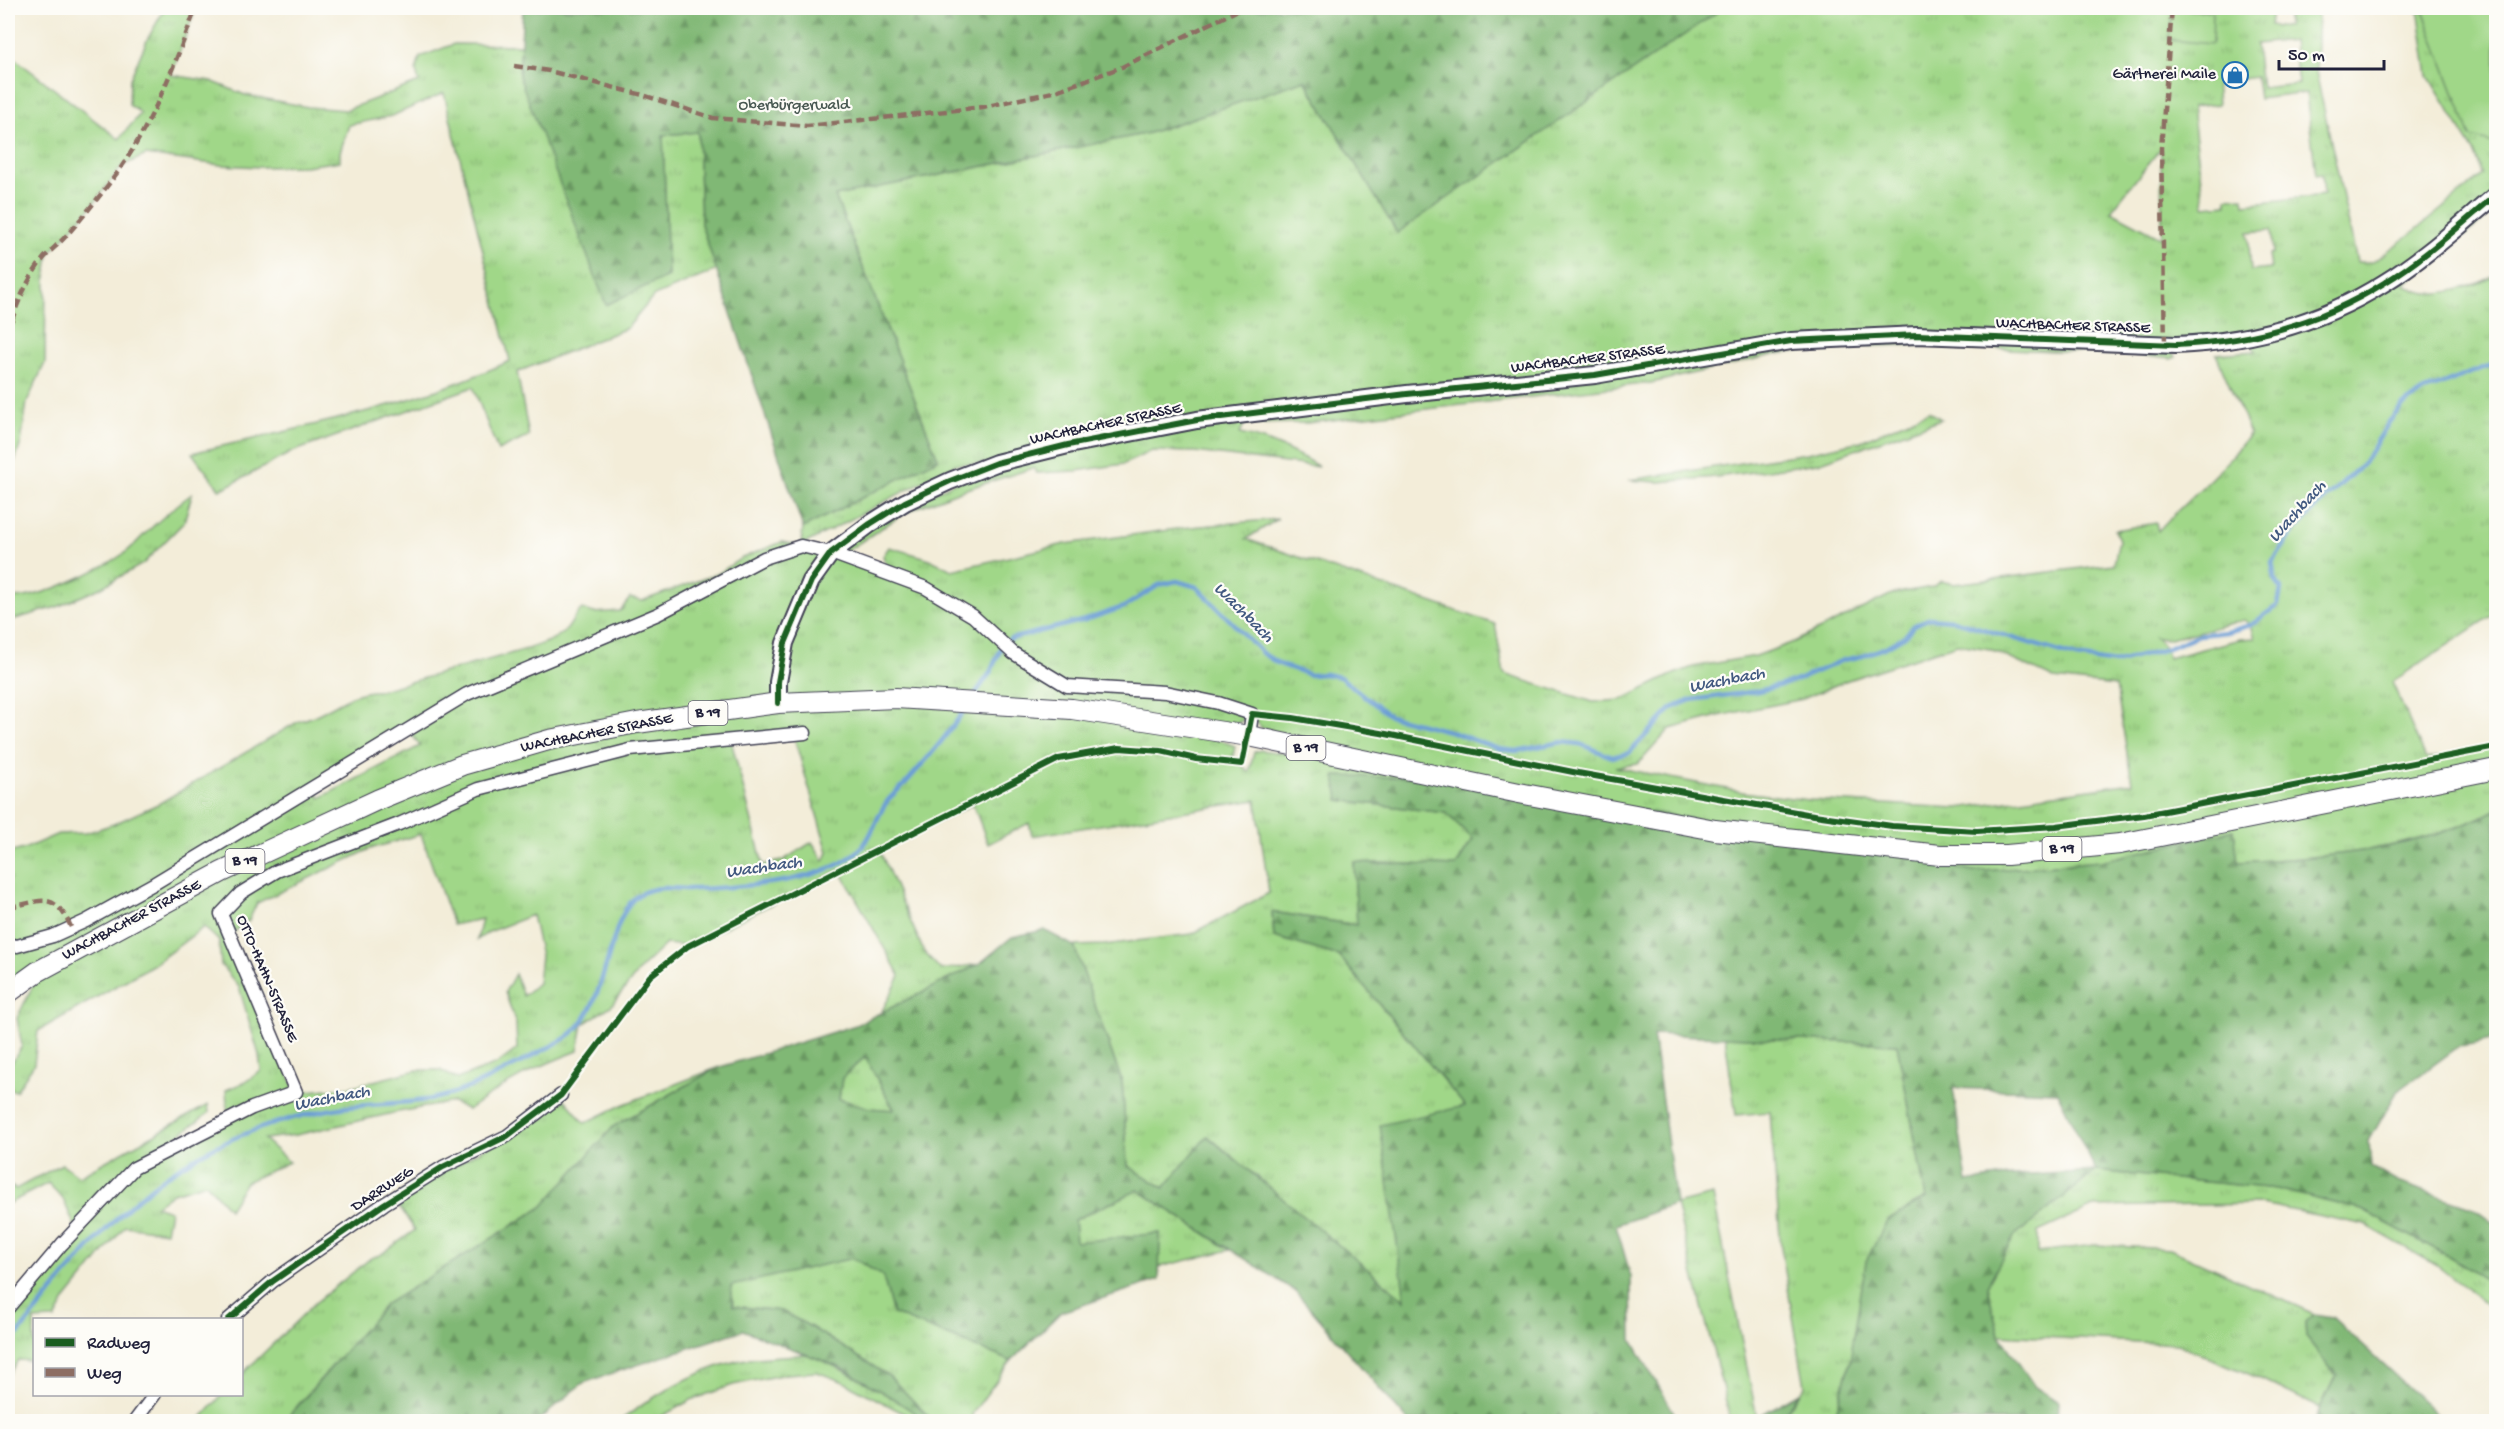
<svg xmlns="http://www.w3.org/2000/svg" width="2504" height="1429" viewBox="0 0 2504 1429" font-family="'Gochi Hand',sans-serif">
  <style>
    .grass { fill: url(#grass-tufts); stroke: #617c62; stroke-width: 1.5; fill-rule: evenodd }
    .forest { fill: url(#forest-firs); stroke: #516d58; stroke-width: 1.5; fill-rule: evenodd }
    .green { fill: #a0d788; stroke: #617c62; stroke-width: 1.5 }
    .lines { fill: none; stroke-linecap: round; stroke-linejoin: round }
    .stream { stroke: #6a9dd5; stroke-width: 4.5 }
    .street-casing { stroke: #414053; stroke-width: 15 }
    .secondary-casing { stroke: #414053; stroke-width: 20 }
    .primary-casing { stroke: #414053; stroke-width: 22 }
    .street { stroke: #fff; stroke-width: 12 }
    .secondary { stroke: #fff; stroke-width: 16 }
    .primary { stroke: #fff; stroke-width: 20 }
    .quiet { stroke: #8d6e63; stroke-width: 4.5; stroke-dasharray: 9 4.5; stroke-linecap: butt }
    .cycleway-casing { stroke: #fdfcf7; stroke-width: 10 }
    .cycleway { stroke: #1b5e20; stroke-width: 6 }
    .labels { text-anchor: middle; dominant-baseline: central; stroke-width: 4.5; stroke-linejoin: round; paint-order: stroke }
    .shield { fill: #fdfcf7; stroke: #646373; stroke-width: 1.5 }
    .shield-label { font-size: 15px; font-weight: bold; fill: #22223b }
    .poi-label { font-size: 16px; fill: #22223b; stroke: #fdfcf7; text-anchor: end }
    .park-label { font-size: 16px; fill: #485852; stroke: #fdfcf7 }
    .street-label { font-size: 16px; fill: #22223b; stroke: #fdfcf7 }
    .water-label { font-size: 18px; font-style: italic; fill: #425980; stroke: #fdfcf7 }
  </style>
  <defs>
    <pattern id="grass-tufts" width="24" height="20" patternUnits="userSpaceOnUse" patternTransform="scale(1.5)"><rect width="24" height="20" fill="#a0d788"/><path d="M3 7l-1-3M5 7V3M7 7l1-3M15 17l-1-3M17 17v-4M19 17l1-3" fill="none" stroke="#8ab876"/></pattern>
    <pattern id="forest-firs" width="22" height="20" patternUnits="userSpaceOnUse" patternTransform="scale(1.5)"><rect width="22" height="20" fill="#80b874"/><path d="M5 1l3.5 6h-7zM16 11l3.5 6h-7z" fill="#689560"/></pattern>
  </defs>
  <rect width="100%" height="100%" fill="#fdfcf7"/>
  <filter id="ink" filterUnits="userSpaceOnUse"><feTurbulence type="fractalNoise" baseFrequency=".0167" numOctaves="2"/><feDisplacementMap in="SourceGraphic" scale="12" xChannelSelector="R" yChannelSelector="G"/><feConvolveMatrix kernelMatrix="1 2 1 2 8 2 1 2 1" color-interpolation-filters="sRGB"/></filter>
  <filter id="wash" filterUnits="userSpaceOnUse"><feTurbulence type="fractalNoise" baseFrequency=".008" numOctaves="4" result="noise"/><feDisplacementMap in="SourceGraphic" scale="24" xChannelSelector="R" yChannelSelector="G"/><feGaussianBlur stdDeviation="1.35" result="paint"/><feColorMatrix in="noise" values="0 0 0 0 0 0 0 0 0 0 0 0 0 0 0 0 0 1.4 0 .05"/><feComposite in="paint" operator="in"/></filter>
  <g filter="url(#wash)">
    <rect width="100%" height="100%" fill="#f3edd9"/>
    <!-- grass -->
    <path class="grass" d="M165,8H196L171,75L211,81L245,95L308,107L346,110L419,82L416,71L420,57L454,44L521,45L519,76L668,276L663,135L698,132L701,224L717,270L654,296L627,328L517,372L529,436L498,451L473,387L292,452L220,490L192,453C299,428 410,407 510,361L444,93L392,116L349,125L340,152V161L305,166L260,167L221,165L146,155L122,166L91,207L49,254L46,278L45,363L27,402L21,443L8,480V64L14,58L119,139L141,113L129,105L130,79L147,40Z
      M1723,8H2318L2316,72L2357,262H2373L2417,229L2483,175L2474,151L2428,76L2418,8H2437L2496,41V210L2404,284C2409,287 2416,291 2422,292C2442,297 2478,285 2496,275V613L2392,682L2426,759L2496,747V810C2419,850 2324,858 2238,862L2234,831L2101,861L1973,872L1877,850L1339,800L1446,813L1473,839L1456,866L1354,862L1357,925L1272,912L1274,937L1339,956L1465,1106L1405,1301L1208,1136L1164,1188L1128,1166L1122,1082L1074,946L1104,945L1192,934L1269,893L1256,800L1032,836L1029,823L988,844L973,804L880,851L924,952L941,970L979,964L881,1013L900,976L840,870L688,946L666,944L641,968L611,1006L583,1024L578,1051C535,1067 505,1083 468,1110L453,1102L398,1112L296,1135L264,1139L289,1162L246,1182L229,1209L206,1183L173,1193L155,1206L170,1211L166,1232L125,1226L66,1299L55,1319L34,1320V1361L18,1360L8,1376V1308L76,1229L63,1199L48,1183L8,1204V1185L16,1189L62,1164L79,1176L208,1105L209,1113L139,1164L228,1120L226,1090L245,1082L261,1071L259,1055L239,987L221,965L219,941L204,927L154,964L38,1031L34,1064L16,1091L8,1089V1069L22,1046L17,1018L37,977L8,975V853L24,849L58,834L86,833L114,824L160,803L299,721C328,715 349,689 378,691L527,649C541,644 556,640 567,629C573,622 574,615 582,609L594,613L620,611L630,598L642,601L719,573L740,559L782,542L801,546L803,528L938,459L835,196L1149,133L1305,80L1398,232ZM2272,12L2289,14L2287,27L2270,25ZM2293,40L2298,84L2261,88L2256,44ZM2256,77L2259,99L2306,93L2316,175L2322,174L2324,195L2244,204L2243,197L2227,198V204L2204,206L2192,107L2218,104L2216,82ZM2160,149H2161L2162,238L2111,211ZM2271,230L2273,253L2269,254L2271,269L2251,271L2248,232ZM2245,338L2256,351L2216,354L2250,433C2225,470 2188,498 2158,531L2156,523L2115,530L2119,540L2114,564L1954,584L1941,581L1932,587L1892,594L1794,642L1756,656L1693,667L1674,674L1621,700L1593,702L1504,674L1495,624L1246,539L1278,519L1191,527L1065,544L952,570L927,558L889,547L883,556L890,575L839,556L906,512L960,491L1033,468L1037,473L1076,471L1124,464L1151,451L1195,452L1319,467C1294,451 1269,440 1240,434L1244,424L1307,423L1651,383L1782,353L1862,346L1909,345L2130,354L2171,359L2176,357L2165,345ZM994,463L870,524L831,553L802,545L956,464ZM2244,620L2251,625L2255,638L2240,639L2168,658L2166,649L2155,637L2166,640ZM1957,644L1990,649L2054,679L2116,686L2132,783L1958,808L1809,800L1742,792L1615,767L1638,764L1670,729L1718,716L1803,699L1845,681ZM1252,714L1261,728L1443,777L1261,750L1254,752L1249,772L1233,757L1235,746L1181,725L1238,723ZM409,730L420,746L320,798L315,787ZM793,734L828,852L824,861L812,842L784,860L763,865L731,740ZM421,834L453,925L482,919L477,940L489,932L532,915L541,956L538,983L523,996L515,974L505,992L516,1024L517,1049L497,1064L457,1079L440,1070H417L350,1087L296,1092L230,935L249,920L257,903L370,849Z
      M1929,411L1941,419L1818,463L1716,477L1659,482L1629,480L1807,453L1861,441Z
      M192,494L184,522L143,564L98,589L57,607L8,621V596C28,606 108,566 126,552C134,546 141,537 149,530C163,517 176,505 192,494Z
      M1725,1037L1897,1044L1926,1198L1912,1205L1850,1361L1834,1421H1779L1805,1386L1781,1248L1770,1112L1736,1115Z
      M865,1057L894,1110L869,1108L839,1099L842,1078Z
      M717,1068L614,1126L542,1207L386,1304L284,1421L198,1422L222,1395L242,1394V1374L315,1303L371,1258L380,1255L415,1230L398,1205L396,1197L507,1136L561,1095L585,1123L622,1105Z
      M2096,1171L2277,1189L2362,1210L2452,1258L2486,1280L2496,1277V1312L2436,1265L2366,1225L2262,1204L2093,1207L2038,1232V1252L2095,1245L2170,1249L2314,1314L2305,1322L2306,1337L2336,1375L2320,1408L2263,1380L2177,1344L1999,1335L1987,1286L2014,1237Z
      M1138,1190L1230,1250L1159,1267L1160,1233L1076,1243L1074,1220Z
      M1713,1195L1757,1418L1750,1421H1731L1676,1204Z
      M853,1258L883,1276L893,1314L1011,1361L972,1414L974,1421H933L889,1376L811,1327L781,1311L733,1306L731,1285Z
      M806,1354C850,1371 888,1394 927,1421H918L844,1382L817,1372L786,1374L733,1385L691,1400L653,1421L618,1422C655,1395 692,1372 737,1361C759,1356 784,1357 806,1354Z"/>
    <!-- forest -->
    <path class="forest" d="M523,8H1723L1397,233L1305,80L1149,133L835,196L938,459L803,528L701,224L698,132L663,135L668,276L606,305L519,76Z
      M1335,776L1451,778L1877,850L1973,872L2101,861L2234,830L2238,862C2324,858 2420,850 2496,810V1039L2458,1047L2397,1092L2369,1141L2371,1167L2397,1182L2471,1207L2496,1225V1277L2486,1280L2452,1258L2362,1210L2277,1189L2096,1171L2014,1237L1987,1286L1999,1335L2035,1387L2058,1402L2057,1421H1834L1850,1361L1866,1261L1887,1221L1926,1198L1897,1044L1653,1034L1676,1204L1616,1225L1631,1277L1632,1340L1677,1418L1682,1421H1408L1295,1291L1138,1190L1074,1220L1076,1242L1160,1233L1159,1280L1061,1312L1011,1361L893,1314L883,1276L853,1258L731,1286L733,1306L781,1311L811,1327L889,1376L933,1421H927L897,1401L842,1368L743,1330L583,1383L538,1421L284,1422L386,1304L542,1207L614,1126L717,1068L856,1025L979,964L1012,937L1044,930L1074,946L1122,1082L1128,1166L1164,1188L1207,1136L1405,1300L1380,1125L1465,1106L1339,956L1274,937L1272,912L1357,925L1354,862L1456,866L1473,839L1446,813L1339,800ZM865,1057L894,1109V1110L869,1108L839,1099L842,1078ZM1953,1088L2057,1092L2096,1171L1998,1177L1967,1182Z
      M2314,1314L2332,1317L2444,1421L2342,1422L2338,1418L2336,1421H2314L2336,1375L2306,1337L2305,1322Z
      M1799,1393L1779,1421H1750Z"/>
    <!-- green -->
    <path class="green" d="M2172,8L2213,12L2212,44L2169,40Z
      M2422,8H2496V138L2493,143L2471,137Z"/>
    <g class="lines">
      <!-- stream -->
      <path class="stream" d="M973,697L990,673L1001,648L1010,639L1085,620L1124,607L1159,585L1177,581L1197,587L1262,653L1279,664L1310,675L1325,674L1340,677L1390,716L1449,731L1499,749L1516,751L1562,742L1580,744L1612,757L1629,753L1672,708L1691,700L1758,691L1793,682L1843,660L1863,656L1886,647L1905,636L1914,625L1930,618L1953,620L2076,657L2115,663L2166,649L2198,635L2226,632L2251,625L2278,605L2281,589L2275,579L2272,563L2295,530L2317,506L2364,463L2389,422L2402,406L2425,391L2496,363
        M8,1347C57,1285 115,1207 183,1165C225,1138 279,1119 328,1110C362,1103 398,1105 432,1099C467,1092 498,1074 529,1058C541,1051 555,1045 567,1037C612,1007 605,910 642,893C659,885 674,889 691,889C712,889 732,887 753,885C786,882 839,873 862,847C874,834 877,813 889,799C896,791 905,785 911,777C930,756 949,733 965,709"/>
    </g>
  </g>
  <g filter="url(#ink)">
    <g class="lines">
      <defs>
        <path id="street" d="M8,944L17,946L53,936L86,921L155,883L467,694L658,614L764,558L801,546L831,553L926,588L973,616L1013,653L1067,686L1165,692L1218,703L1252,714L1249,736
          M8,1308L62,1244L134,1168L252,1108L296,1092L221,914L241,893L277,871L399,824L478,789L630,750L805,733
          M228,1320L273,1281L384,1204L443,1167L507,1136L561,1095
          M134,1422L155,1394"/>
        <path id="secondary" d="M778,703V682L785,643L811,581L831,553L870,524L905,502L950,481L996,463L1068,445L1197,420L1407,394L1595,375L1791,341L1917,335L2176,345C2250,342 2321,323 2384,283C2425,258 2460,225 2496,195"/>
        <path id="primary" d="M8,993L37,972L222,872L377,800L462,765L549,740L637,723L778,703L896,698L1072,709L1249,736L1519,793L1715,830L1940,855H2007L2120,844L2496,769"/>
      </defs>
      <!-- street casing -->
      <use href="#street" class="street-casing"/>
      <!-- secondary casing -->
      <use href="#secondary" class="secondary-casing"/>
      <!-- primary casing -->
      <use href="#primary" class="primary-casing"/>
      <!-- street -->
      <use href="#street" class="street"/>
      <!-- secondary -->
      <use href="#secondary" class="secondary"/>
      <!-- primary -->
      <use href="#primary" class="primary"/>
      <!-- quiet -->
      <path class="quiet" d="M514,66L549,71L643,95L713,118L807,126L983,107L1053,92L1122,67L1242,8
        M8,334C14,310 25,284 40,263C47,253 57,246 65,237C85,215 103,192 120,169C154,120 175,63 196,8
        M2165,344L2161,148L2172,8
        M8,907C40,903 53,888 71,927"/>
      <defs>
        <path id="cycleway" d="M778,703V682L785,643L811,581L831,553L870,524L905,502L950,481L996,463L1068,445L1197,420L1407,394L1595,375L1791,341L1917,335L2176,345C2250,342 2321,323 2384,283C2425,258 2460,225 2496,195
          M228,1320L273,1281L384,1204L443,1167L507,1136L561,1095L650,976L688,946L1059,759L1119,748L1161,751L1196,759L1242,764L1252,714L1293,718L1381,733L1578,773L1807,814L1892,826L1977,831L2056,826L2144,815L2496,747"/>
      </defs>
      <!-- cycleway casing -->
      <use href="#cycleway" class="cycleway-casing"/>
      <!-- cycleway -->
      <use href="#cycleway" class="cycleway"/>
    </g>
  </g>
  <!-- icons -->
  <defs>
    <symbol id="shop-ring" viewBox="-11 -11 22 22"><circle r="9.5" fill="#fdfcf7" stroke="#1f6fb2" stroke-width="1.5"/><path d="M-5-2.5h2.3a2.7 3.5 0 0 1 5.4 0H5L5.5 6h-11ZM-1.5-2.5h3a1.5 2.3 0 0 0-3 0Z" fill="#1f6fb2"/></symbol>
  </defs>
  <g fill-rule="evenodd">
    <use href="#shop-ring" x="2220" y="60" width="30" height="30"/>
  </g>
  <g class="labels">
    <!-- shield labels -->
    <g class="shield">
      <rect x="688.5" y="701" width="39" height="24" rx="4.5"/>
      <rect x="1286.5" y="736" width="39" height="24" rx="4.5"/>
      <rect x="2042.5" y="837" width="39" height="24" rx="4.5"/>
      <rect x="225.5" y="849" width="39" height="24" rx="4.5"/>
    </g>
    <g class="shield-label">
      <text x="708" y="713">B 19</text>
      <text x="1306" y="748">B 19</text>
      <text x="2062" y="849">B 19</text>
      <text x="245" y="861">B 19</text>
    </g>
    <!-- poi labels -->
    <g class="poi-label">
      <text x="2216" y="75">Gärtnerei Maile</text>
    </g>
    <!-- park labels -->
    <g class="park-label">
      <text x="794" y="106">Oberbürgerwald</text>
    </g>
    <!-- street labels -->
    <g class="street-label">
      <text transform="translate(2073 327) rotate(2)">WACHBACHER STRASSE</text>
      <text transform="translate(1588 360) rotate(-7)">WACHBACHER STRASSE</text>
      <text transform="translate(1106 425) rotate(-12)">WACHBACHER STRASSE</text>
      <text transform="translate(597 734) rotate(-11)">WACHBACHER STRASSE</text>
      <text transform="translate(132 921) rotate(-28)">WACHBACHER STRASSE</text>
      <text transform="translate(266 979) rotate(67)">OTTO-HAHN-STRASSE</text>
      <text transform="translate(383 1190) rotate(-33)">DARRWEG</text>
    </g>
    <!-- water labels -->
    <g class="water-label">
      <text transform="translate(2298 512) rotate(-48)">Wachbach</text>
      <text transform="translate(1243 613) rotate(45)">Wachbach</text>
      <text transform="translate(1727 681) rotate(-11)">Wachbach</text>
      <text transform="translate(764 868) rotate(-8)">Wachbach</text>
      <text transform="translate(332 1099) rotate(-11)">Wachbach</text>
    </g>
  </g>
  <!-- margin -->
  <rect width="2504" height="1429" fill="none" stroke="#fdfcf7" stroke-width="30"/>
  <!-- legend -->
  <rect x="33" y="1318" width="210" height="78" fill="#fdfcf7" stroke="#a5a5ac" stroke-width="1.5"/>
  <rect x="45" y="1338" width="30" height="9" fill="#1b5e20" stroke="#a5a5ac" stroke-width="1.5"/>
  <text x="87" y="1348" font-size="18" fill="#22223b">Radweg</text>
  <rect x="45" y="1368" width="30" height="9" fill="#8d6e63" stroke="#a5a5ac" stroke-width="1.5"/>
  <text x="87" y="1378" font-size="18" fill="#22223b">Weg</text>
  <!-- scale -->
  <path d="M2279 60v9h105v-9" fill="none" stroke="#22223b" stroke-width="3"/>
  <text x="2288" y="60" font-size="18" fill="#22223b" stroke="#fdfcf7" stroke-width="4.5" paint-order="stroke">50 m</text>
</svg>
